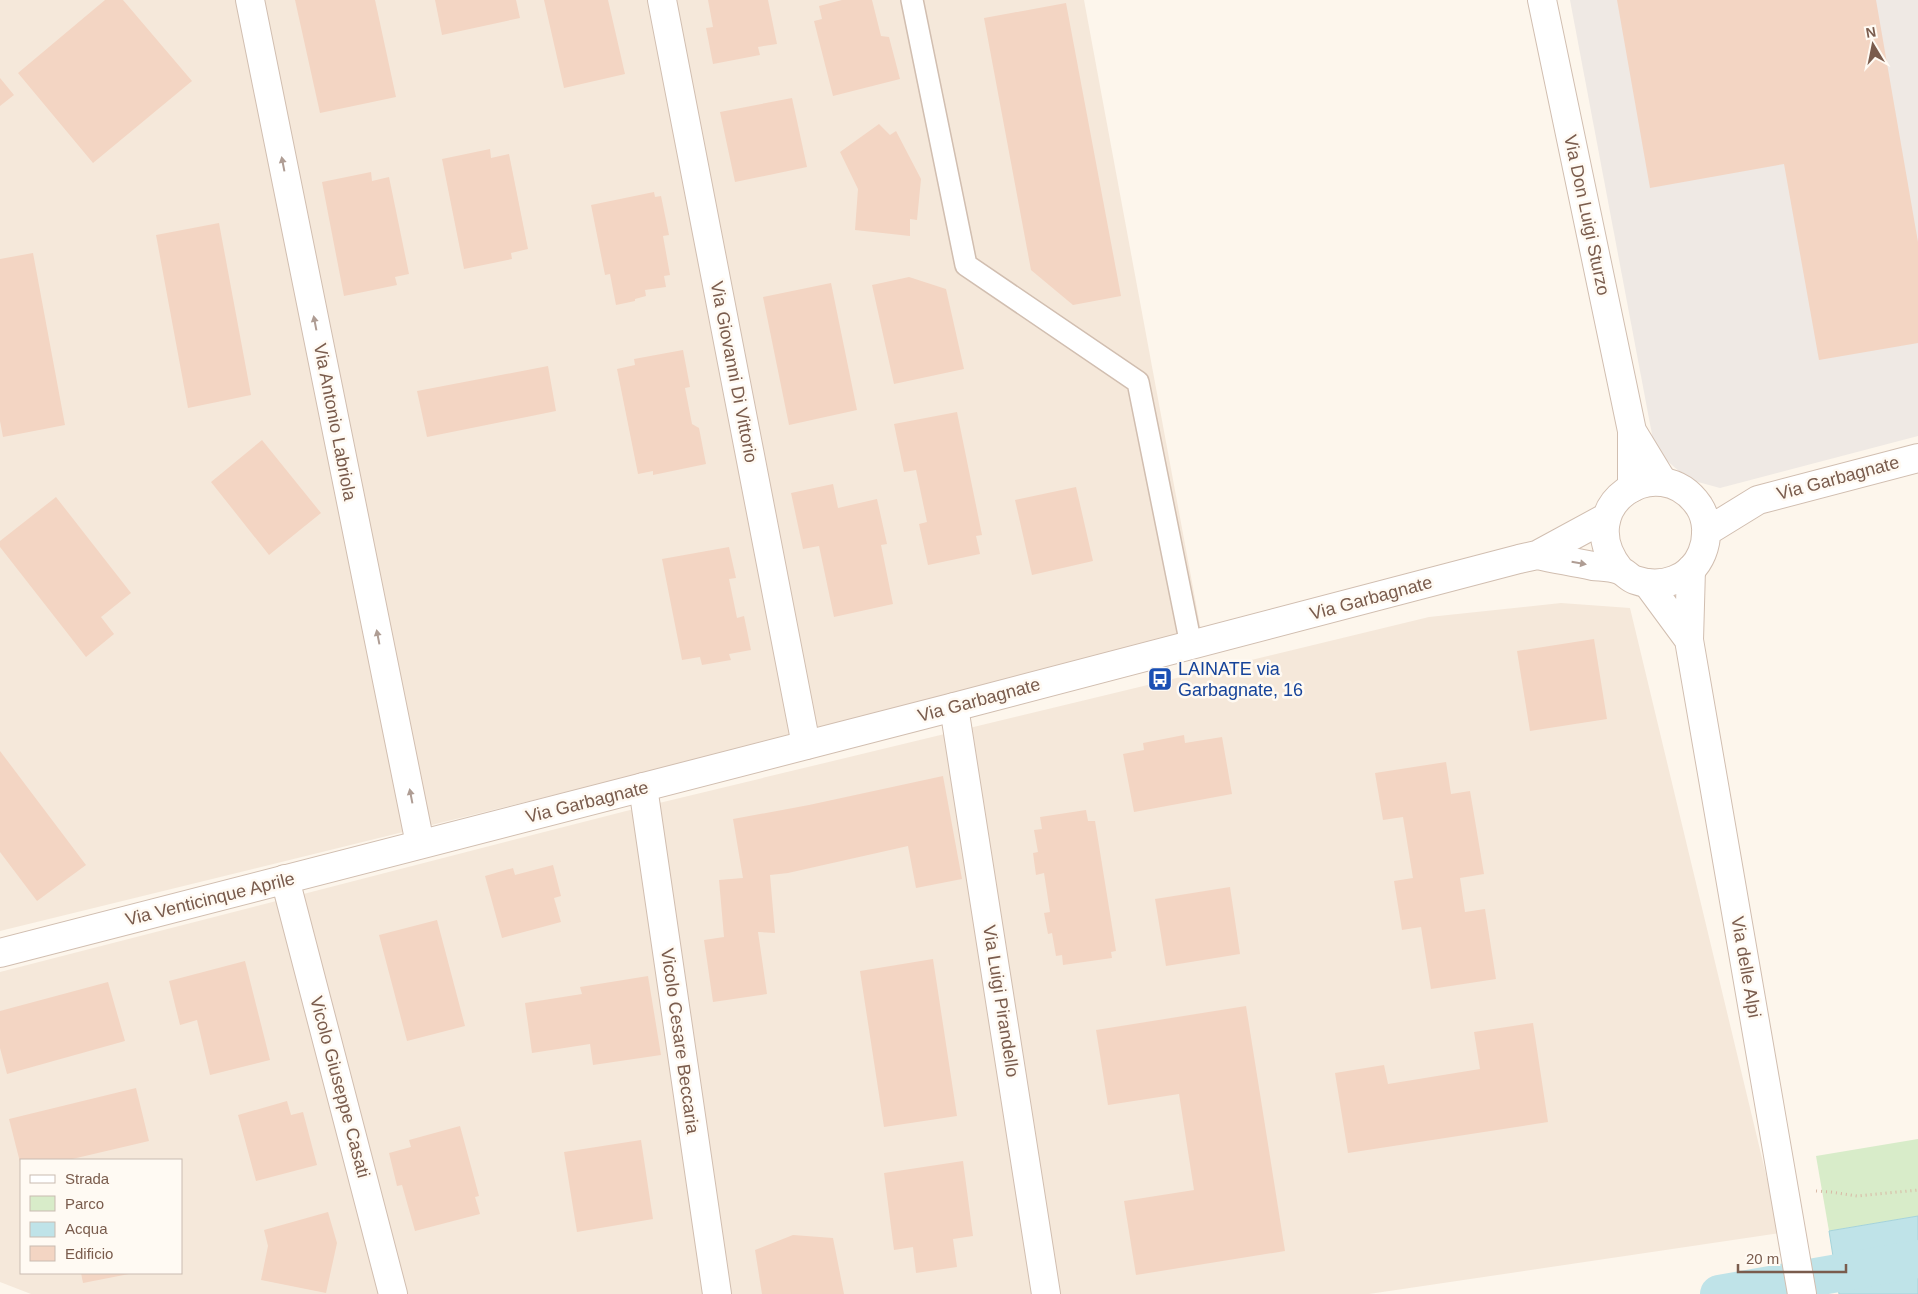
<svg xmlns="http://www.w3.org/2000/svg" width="1918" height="1294" viewBox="0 0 1918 1294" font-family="Arial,sans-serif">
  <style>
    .residential { fill: #f5e8da; fill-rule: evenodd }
    .industrial { fill: #efe9e4 }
    .green { fill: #d8ecc9 }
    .water { fill: #bfe3e8; stroke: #a5d3da }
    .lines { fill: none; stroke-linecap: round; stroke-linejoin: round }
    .canal { stroke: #bfe3e8; stroke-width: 38 }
    .building { fill: #f3d5c3 }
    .service-casing { stroke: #d1beb0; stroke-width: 24 }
    .minor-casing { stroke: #d1beb0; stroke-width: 30 }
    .tertiary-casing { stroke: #d1beb0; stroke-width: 30 }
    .path { stroke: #d9b8a5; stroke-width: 3; stroke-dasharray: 1 4; stroke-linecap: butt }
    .service { stroke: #fff; stroke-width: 21 }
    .minor { stroke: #fff; stroke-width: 28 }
    .tertiary { stroke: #fff; stroke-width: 28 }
    .oneway { fill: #af9d94 }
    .labels { text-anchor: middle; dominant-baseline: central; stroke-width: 5; stroke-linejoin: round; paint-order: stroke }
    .street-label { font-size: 18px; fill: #7a5c4d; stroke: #fffaf3 }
    .transit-label { font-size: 18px; fill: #164399; stroke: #fffaf3; text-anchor: start }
  </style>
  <rect width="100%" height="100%" fill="#fdf6ec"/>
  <!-- residential -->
  <path class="residential" d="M0,0H1084L1202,636L0,931Z
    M1561,603L1630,608L1780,1233L1369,1294H31L0,1282V972L630,810L1429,617ZM21,1160H181V1273H21Z"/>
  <!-- industrial -->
  <path class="industrial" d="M1570,0H1918V436L1720,488L1698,482L1680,472L1665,459L1654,445Z"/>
  <!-- green -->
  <path class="green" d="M1918,1139V1216L1829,1231L1816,1156Z"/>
  <!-- water -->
  <path class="water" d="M1918,1216V1294H1839L1829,1231Z"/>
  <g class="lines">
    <!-- canal -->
    <path class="canal" d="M1719,1294L1918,1259"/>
  </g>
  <!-- building -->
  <path class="building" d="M105,0H123L192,81L93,163L18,73Z
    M295,0H375L396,97L320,113Z
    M435,0H516L520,18L442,35Z
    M544,0H608L625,74L564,88Z
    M708,0H768L777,44L758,47L760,55L713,64L706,28L713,27Z
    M842,0H872L881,36L889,37L900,79L833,96L814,21L822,19L819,6Z
    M1617,0H1876L1918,242V343L1819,360L1784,164L1650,188Z
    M1066,3L1121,296L1073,305L1031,270L984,18Z
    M0,78L14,95L0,106Z
    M792,98L807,167L735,182L720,112Z
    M879,124L890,135L896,131L921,179L917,220L910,219V236L855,230L858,189L840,152Z
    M490,149L491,158L509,154L528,249L511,253L512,259L464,269L442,159Z
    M371,172L372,181L389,177L409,274L395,277L397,285L344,296L322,182Z
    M654,192L655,197L661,196L669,235L663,236L670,275L664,276L666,287L645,290L646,296L635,299V301L616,305L610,274L605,275L591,205Z
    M219,223L251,395L188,408L156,235Z
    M33,253L65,425L3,437L0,421V259Z
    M909,277L946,289L964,369L894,384L872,285Z
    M831,283L857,410L789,425L763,297Z
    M683,350L690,387L685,388L692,424L699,428L706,464L653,475V471L638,474L617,369L635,365L634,359Z
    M548,366L556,411L427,437L417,391Z
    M957,412L982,535L976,536L980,554L928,565L919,524L927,522L916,470L904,472L894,424Z
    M262,440L321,513L269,555L211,482Z
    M833,484L838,508L877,499L887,544L881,545L893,604L834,617L819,546L803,549L791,493Z
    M1076,487L1093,561L1032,575L1015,500Z
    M56,497L131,593L101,617L114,634L86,657L0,547V541Z
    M729,547L736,578L729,579L737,618L744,616L751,650L729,654L731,660L702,665L700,657L682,660L662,559Z
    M1594,639L1607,719L1530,731L1517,651Z
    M1184,735L1185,743L1222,737L1232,794L1134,812L1123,754L1144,750L1143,743Z
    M0,751L86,865L37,901L0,852Z
    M1446,762L1451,794L1470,791L1484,874L1460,878L1465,912L1485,909L1496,979L1431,989L1421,927L1402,930L1394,881L1413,878L1403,817L1383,820L1375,773Z
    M943,776L962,879L916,888L908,846L788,873L770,875L775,933L758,932L767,994L713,1002L704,940L724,937L719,880L743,878L733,819L809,805Z
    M1086,810L1088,821H1095L1116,951L1111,952L1112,958L1063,965L1062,955L1056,956L1052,933L1048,934L1044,913L1050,912L1044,873L1036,875L1033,853L1038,852L1034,830L1042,829L1040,817Z
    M553,865L561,896L554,898L561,922L502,938L485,876L513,868L515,875Z
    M1230,887L1240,954L1166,966L1155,899Z
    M437,920L465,1026L407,1041L379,935Z
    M933,959L957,1116L884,1127L860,971Z
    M245,961L270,1060L210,1075L197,1020L180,1025L169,981Z
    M648,976L661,1055L593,1065L590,1044L532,1053L525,1003L582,994L580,987Z
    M108,982L125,1041L7,1074L0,1048V1011Z
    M1246,1006L1285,1251L1136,1275L1124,1201L1194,1190L1179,1094L1108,1105L1096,1030Z
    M1533,1023L1548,1122L1348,1153L1335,1073L1384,1065L1388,1084L1480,1069L1474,1032Z
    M136,1088L149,1141L68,1160H21V1166L9,1119Z
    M287,1101L291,1115L303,1112L317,1165L256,1181L238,1115Z
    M460,1126L479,1196L475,1197L480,1214L415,1231L402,1185L397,1186L389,1153L411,1147L409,1140Z
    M641,1140L653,1219L577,1232L564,1152Z
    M963,1161L973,1236L953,1239L957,1267L916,1273L913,1247L894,1250L884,1173Z
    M328,1212L337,1243L326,1293L261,1280L268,1246L264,1230Z
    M793,1235L833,1238L844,1294H762L755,1250Z
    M81,1273H128L129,1274L83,1283Z"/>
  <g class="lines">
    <defs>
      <path id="service" d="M912,0L966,265L1138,382L1191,645"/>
      <path id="minor" d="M250,0L420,844
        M662,0L806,745
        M1542,0L1632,431V488
        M1632,431L1663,482
        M1691,569L1689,640L1802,1294
        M1647,583L1689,640
        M954,707L1046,1294
        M643,787L717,1294
        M285,879L393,1294"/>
      <path id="tertiary" d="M1706,532L1758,500L1918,458
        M1537,555C1556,559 1574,562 1593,566C1601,567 1611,567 1619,570C1625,572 1629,578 1635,580C1661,589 1691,580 1702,553C1708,538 1708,520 1699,506C1659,447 1569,506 1620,570
        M0,953L954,707L1519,559L1537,555L1607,517"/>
    </defs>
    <!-- service casing -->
    <use href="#service" class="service-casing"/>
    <!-- minor casing -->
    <use href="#minor" class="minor-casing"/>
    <!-- tertiary casing -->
    <use href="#tertiary" class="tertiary-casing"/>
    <!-- path -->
    <path class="path" d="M1816,1191L1831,1192L1857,1196L1918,1190"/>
    <!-- service -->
    <use href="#service" class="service"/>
    <!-- minor -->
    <use href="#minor" class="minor"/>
    <!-- tertiary -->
    <use href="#tertiary" class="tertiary"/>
  </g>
  <!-- one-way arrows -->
  <defs><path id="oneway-solid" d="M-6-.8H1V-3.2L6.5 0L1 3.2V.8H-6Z" transform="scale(1.25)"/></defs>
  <g class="oneway">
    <use href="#oneway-solid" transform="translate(283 164) rotate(-101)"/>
    <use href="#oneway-solid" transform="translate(315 323) rotate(-101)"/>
    <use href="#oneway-solid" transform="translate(1579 563) rotate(10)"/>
    <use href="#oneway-solid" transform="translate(378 637) rotate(-101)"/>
    <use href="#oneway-solid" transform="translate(411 796) rotate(-101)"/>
  </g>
  <!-- icons -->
  <defs>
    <symbol id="bus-square" viewBox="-11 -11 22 22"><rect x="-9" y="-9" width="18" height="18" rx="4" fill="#1a4fb4" stroke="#fffaf3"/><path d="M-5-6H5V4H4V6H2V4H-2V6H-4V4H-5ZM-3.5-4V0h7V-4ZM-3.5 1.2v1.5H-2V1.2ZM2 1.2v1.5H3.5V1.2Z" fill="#fff"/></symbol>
  </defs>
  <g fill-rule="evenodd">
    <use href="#bus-square" x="1146" y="665" width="28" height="28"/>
  </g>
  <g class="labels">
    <!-- street labels -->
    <g class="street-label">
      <text transform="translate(1587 215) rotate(78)">Via Don Luigi Sturzo</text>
      <text transform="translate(734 372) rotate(79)">Via Giovanni Di Vittorio</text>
      <text transform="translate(335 422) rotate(79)">Via Antonio Labriola</text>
      <text transform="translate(1838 478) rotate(-15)">Via Garbagnate</text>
      <text transform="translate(1371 598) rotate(-15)">Via Garbagnate</text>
      <text transform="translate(979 700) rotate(-15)">Via Garbagnate</text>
      <text transform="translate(587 802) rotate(-14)">Via Garbagnate</text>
      <text transform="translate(210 899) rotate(-14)">Via Venticinque Aprile</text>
      <text transform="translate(1746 967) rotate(80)">Via delle Alpi</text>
      <text transform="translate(1001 1001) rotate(81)">Via Luigi Pirandello</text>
      <text transform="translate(680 1041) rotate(82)">Vicolo Cesare Beccaria</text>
      <text transform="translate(340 1087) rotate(75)">Vicolo Giuseppe Casati</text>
    </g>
    <!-- transit labels -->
    <g class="transit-label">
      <text x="1178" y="669">LAINATE via<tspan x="1178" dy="21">Garbagnate, 16</tspan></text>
    </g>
  </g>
  <!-- legend -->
  <rect x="20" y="1159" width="162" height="115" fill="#fffaf3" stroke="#cabbb1"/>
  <rect x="30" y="1175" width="25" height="8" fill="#ffffff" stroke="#cabbb1"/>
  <text x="65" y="1184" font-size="15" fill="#7a5c4d">Strada</text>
  <rect x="30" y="1196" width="25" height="15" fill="#d8ecc9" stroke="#cabbb1"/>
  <text x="65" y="1209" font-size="15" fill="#7a5c4d">Parco</text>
  <rect x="30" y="1222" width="25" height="15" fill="#bfe3e8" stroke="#cabbb1"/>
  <text x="65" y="1234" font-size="15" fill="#7a5c4d">Acqua</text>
  <rect x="30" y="1246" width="25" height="15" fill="#f3d5c3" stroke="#cabbb1"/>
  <text x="65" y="1259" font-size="15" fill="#7a5c4d">Edificio</text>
  <!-- north arrow -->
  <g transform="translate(1873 45) rotate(350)" stroke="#fffaf3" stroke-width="4" paint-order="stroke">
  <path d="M0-4L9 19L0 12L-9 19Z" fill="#7a5c4d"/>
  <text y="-8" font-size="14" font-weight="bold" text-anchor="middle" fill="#7a5c4d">N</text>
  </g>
  <!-- scale -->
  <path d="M1738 1264v8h108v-8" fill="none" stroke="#7a5c4d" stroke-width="2.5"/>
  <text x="1746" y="1264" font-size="15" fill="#7a5c4d" stroke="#fffaf3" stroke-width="4" paint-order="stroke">20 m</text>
</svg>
